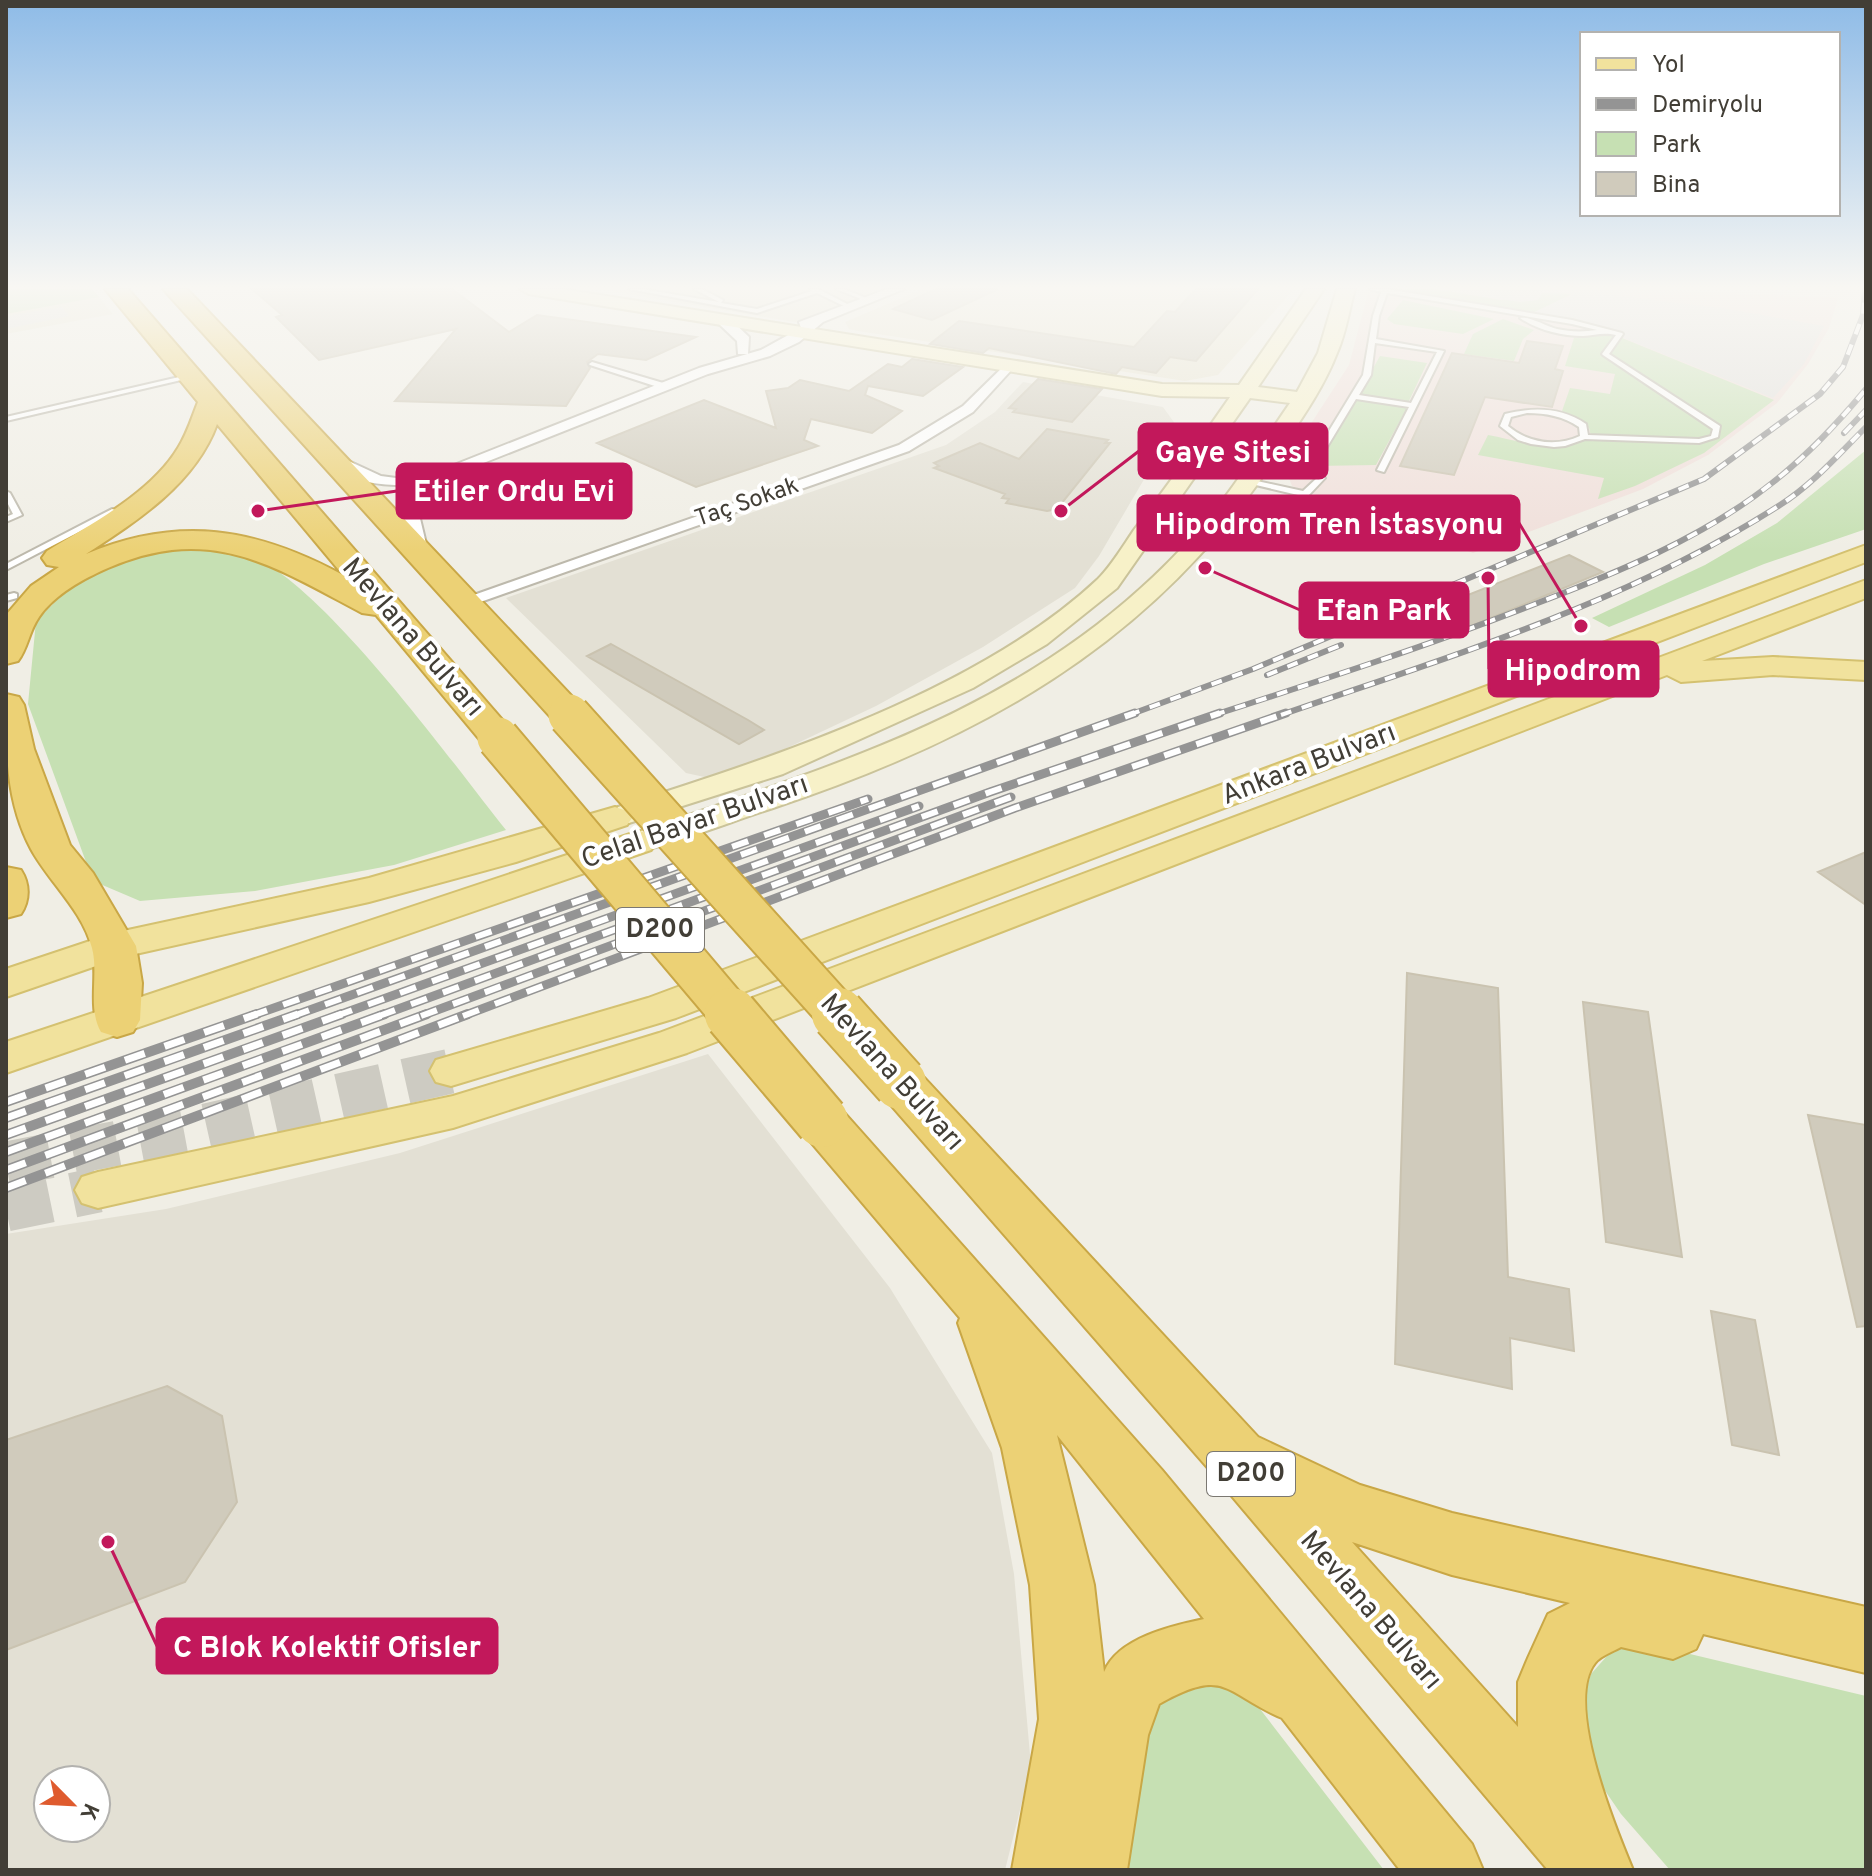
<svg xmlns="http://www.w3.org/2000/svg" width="1872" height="1876" viewBox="0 0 1872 1876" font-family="Overpass,sans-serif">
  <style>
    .residential { fill: #e3e0d4; fill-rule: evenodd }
    .education { fill: #e8e4d1 }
    .medical { fill: #f0dfda }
    .green { fill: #c6e0b3 }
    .parking { fill: #e2e0dd }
    .building { fill: #d0cbbc; stroke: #cac3b0; stroke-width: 2 }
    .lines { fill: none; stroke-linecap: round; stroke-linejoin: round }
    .primary-tunnel { stroke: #cdcbc2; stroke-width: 45; stroke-dasharray: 45 23; stroke-linecap: butt }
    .lane-casing { stroke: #bdb9ac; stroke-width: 4 }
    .street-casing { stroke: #bdb9ac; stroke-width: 4 }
    .secondary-casing { stroke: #cac39a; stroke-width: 4 }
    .primary-casing { stroke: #d4c170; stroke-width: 4 }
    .highway-casing { stroke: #c9a746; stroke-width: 4 }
    .lane { fill: #fff; fill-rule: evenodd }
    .street { fill: #fff; fill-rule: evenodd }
    .secondary { fill: #f7f1c8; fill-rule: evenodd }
    .primary { fill: #f1e29d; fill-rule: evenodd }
    .highway { fill: #ecd175; fill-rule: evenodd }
    .rail-far2-casing { stroke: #949494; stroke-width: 6 }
    .rail-far1-casing { stroke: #949494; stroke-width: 9 }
    .rail-casing { stroke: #949494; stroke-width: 10 }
    .rail-far2 { stroke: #fff; stroke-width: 4; stroke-dasharray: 11; stroke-linecap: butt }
    .rail-far1 { stroke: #fff; stroke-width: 6; stroke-dasharray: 17; stroke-linecap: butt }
    .rail { stroke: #fff; stroke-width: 7; stroke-dasharray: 21; stroke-linecap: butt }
    .highway-bridge-far1-casing { stroke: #c9a746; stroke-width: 45; stroke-linecap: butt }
    .highway-bridge-casing { stroke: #c9a746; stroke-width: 56; stroke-linecap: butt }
    .highway-bridge-far1 { stroke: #ecd175; stroke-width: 41 }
    .highway-bridge { stroke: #ecd175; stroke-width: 52 }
    .labels { text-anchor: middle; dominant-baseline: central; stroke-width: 8; stroke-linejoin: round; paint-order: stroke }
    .far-street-label { font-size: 24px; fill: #423e36; stroke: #fff }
    .shield { fill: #fff; stroke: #7b7872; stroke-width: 2 }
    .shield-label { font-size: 26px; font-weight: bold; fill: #423e36 }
    .street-label { font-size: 28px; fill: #423e36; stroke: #fff }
    .leader { fill: none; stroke: #c2185b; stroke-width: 3 }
    .callout-dot { fill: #c2185b; stroke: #fff; stroke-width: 3 }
    .callout { fill: #c2185b; stroke: #c2185b; stroke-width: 3 }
    .callout-label { font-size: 30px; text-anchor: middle; font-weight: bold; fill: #fff }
  </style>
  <rect width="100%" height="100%" fill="#f0eee5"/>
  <!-- residential -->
  <path class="residential" d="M1023,382L1163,407L1176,425L1099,556L1075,588L983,647L876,706L770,756L709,778L686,773L506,598L946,445L995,412Z
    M708,1054L890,1288L992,1453L1014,1574L1031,1766L1005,1870H6V1234L166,1209L400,1153ZM48,1780H96V1828H48Z"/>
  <!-- education -->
  <path class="education" d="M6,289H92L113,314L6,334Z
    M598,289H886L800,323Z
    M923,289H1294L1218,375L1185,381L858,331L849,329L845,322Z"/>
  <!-- medical -->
  <path class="medical" d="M1369,289H1633L1838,298L1829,328L1808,364L1777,403L1708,455L1643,489L1473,553L1292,486L1284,465L1349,365Z"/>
  <!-- green -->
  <path class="green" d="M6,289H92L99,297L6,314Z
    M1401,289H1436L1501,300L1542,293L1572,294L1533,313Z
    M1403,300L1494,319L1463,334L1394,324L1387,319Z
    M1503,319L1534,330L1523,339L1514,361L1464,354L1473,334Z
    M1605,331L1774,400L1704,453L1635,486L1598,499L1604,478L1478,455L1488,435C1521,441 1561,456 1591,436L1589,428L1562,411L1570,388L1610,394L1615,374L1565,366L1574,338Z
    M1380,356L1427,363L1408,403L1358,395Z
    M1357,398L1408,406L1376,465L1315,466Z
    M1866,450V529L1764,564L1609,627L1592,618L1705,565L1777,523Z
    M173,549C195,550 220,548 241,553C313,568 456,768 506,830L394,865L255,891L140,901L93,881L28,704L36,621L75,582L118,562Z
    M1644,1643L1866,1696V1870H1670L1621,1814L1595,1776L1581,1705L1591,1674L1615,1647Z
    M1209,1677L1250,1696L1384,1870H1114L1132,1741L1164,1691Z"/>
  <!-- parking -->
  <path class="parking" d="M1436,289H1545L1538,300L1520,302Z
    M1579,291L1728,309L1824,326L1804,364L1773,398L1606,331L1526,316Z
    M62,307L69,316L6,329V316Z"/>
  <!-- building -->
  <path class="building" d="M252,289H452L509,332L537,315L696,337L646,360L598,354L587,362L590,368L566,406L395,401L456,329L319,360L276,317L282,315Z
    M936,289H998L932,320L893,309Z
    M1196,289H1258L1196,361L1170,357L1156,373L1122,367L1116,374L989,348L983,353L930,344L959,321L1134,347L1167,311L1175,312Z
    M1527,341L1563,346L1555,369L1563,371L1552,407L1485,397L1454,475L1400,466L1452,353L1519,363Z
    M912,359L963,367L923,396L868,386L865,395L902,411L872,433L811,419L804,440L818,446L696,487L597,443L704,400L776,428L766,391L788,388L800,380L849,391L888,364L902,367Z
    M1038,379L1102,389L1072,422L1013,412L1016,409L1009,408Z
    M1047,429L1108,440L1105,443H1110L1057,509L1047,511L1006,503L1009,499L1002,498L1005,494L934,468L939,466L934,463L980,443L1019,459Z
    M1569,555L1603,572L1459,631L1425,612Z
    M611,644L748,720L764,730L739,744L587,656Z
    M1866,852V905L1818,872Z
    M1407,973L1498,988L1508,1277L1569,1289L1574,1351L1510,1338L1512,1389L1395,1364Z
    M1583,1002L1648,1012L1682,1257L1606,1242Z
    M1808,1115L1866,1125V1326L1857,1327Z
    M1711,1311L1755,1320L1779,1455L1732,1445Z
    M167,1386L222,1416L237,1502L185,1582L6,1650V1440Z"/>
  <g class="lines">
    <!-- primary-tunnel -->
    <path class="primary-tunnel" d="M6,1164L188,1130L451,1071
      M6,1209L98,1190"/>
    <defs>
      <path id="lane" d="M629,289H642L719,302L694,289H702L723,300L721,303L757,309L812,291L810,289H818L853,307L848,308L817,293L757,313Z
        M836,289H844L871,300L866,301Z
        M1370,289H1387L1572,320L1622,333L1623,334L1609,354L1720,426L1718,437L1699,443L1585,439L1565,446L1554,447L1531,444L1518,440L1500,426L1505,414C1533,407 1561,407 1586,424L1588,435L1699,439L1711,436L1713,429L1603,355L1602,354L1616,335C1604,332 1595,335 1583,336C1561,336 1538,330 1520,318C1530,316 1545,326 1557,329C1570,332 1584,332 1597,330L1572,324L1387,293L1379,316L1376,339L1444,351L1384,472L1377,470L1409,407L1356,399L1315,467L1325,478L1308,496L1199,553H1193V549L1298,495L1243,482V478L1303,491L1317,478L1307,467L1363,375L1373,316L1381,292ZM1375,343L1437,352L1411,403L1359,395L1371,375ZM1527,413C1546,413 1563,416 1579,427L1580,436C1556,447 1528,443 1508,426L1511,417Z
        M592,362L670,385L671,387L664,389L590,365L589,364Z
        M192,374L194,375V377L6,421V417Z
        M6,491L10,493L22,515L6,522V517L13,514L6,500Z
        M112,509L119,511L6,570V564Z
        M14,593L17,594V598L6,601V595Z"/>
      <path id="street" d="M887,289H904L823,322L799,342L770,356L708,374L448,477L417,506L429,556L426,560L420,561L411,556L401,506L422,482C390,489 352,484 327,460L340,457L381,476L396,478L449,467L699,368L761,350L801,328L799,322Z
        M718,317H728L749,337L748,354H738L737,341L718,323Z
        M1008,362L1015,366L973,412L909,451L469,606H457L454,602L899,445L963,406Z"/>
      <path id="secondary" d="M520,289H562L1162,384L1239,385L1306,289H1324L1258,387L1297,392L1318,353L1337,289H1355C1349,310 1346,333 1337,353C1322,392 1295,428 1272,463C1150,646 977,740 773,808C733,821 693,837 652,848L641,845L636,838L641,831C848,761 1041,705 1194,535C1230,495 1259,448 1290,403L1250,398L1117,588L1047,644L973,688L783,774L629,823L618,821L614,814L618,807C772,758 979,691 1098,579C1112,565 1123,546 1134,530C1167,486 1199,442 1230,397L1162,396L529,294Z"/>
      <path id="primary" d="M1866,545V562L676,1018L451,1086L436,1082L430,1071L436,1060L648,998Z
        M1866,580V598L1702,661L1773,657L1866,662V680L1773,675L1681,682L1667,675L687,1053L453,1128L98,1208L82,1203L75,1190L82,1177L98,1172L453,1096L659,1033Z
        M615,807L627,811L632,818L627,825L516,862L369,902L122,957L6,997V969L114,933L369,878Z
        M639,831L651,834L657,842L651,850L6,1073V1042Z"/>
      <path id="highway" d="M105,289H128L511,730L517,738L511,746L498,749L485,746L376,615L362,613C273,566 211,523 108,568C83,579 55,594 39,617C29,631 28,648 18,661L6,664V615L31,586L59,567L47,565L42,558L47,551C91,524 151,493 178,448C187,434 192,417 198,402ZM217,424L343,575C256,528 179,515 86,554C137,521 195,484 217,424Z
        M163,289H187L582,707L587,715L582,723L569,726L556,723Z
        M6,694L19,697L24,705L34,749L70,845L93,873L136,946L142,983L140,1020L133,1032L117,1037L101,1032C87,1008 99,975 92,948C83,911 49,882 31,849C5,800 6,748 6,694Z
        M6,867L21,870C30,884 30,900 21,914L6,918Z
        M900,1065L917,1070L1258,1437L1360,1485L1452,1513L1866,1607V1673L1703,1634L1696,1649L1673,1659L1621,1647C1614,1651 1600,1656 1595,1663C1564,1703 1615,1827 1633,1870H1548L1214,1475L883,1096L876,1083L883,1070ZM1352,1542L1452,1575L1570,1603L1548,1614L1528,1658L1518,1682V1727Z
        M822,1102L840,1108L1162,1470L1472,1844L1483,1870H1400L1282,1718C1223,1693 1227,1666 1159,1704L1148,1735L1127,1870H1012L1039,1719L1030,1585L1002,1448L958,1323L960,1318L804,1134L797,1121L804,1108ZM1057,1435L1204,1619C1171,1626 1118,1638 1104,1672L1094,1585Z"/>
    </defs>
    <!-- lane casing -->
    <use href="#lane" class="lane-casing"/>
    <!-- street casing -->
    <use href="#street" class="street-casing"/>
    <!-- secondary casing -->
    <use href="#secondary" class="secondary-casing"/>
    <!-- primary casing -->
    <use href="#primary" class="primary-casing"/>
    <!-- highway casing -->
    <use href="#highway" class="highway-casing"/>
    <!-- lane -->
    <use href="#lane" class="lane"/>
    <!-- street -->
    <use href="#street" class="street"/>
    <!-- secondary -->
    <use href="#secondary" class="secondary"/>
    <!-- primary -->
    <use href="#primary" class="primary"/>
    <!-- highway -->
    <use href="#highway" class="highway"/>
    <defs>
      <path id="rail-far2" d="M1844,433L1866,410
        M1267,675L1341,645
        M1129,715L1253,669L1704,479L1820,394L1843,367L1863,315L1865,289
        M1214,715C1322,680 1430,645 1535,604C1616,573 1703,538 1772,483C1808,455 1837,424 1866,389
        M1281,715C1450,656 1628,603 1780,505C1813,484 1839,454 1866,427"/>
      <path id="rail-far1" d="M251,1016L868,799
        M293,1016L1135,713
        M336,1016L919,806
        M379,1016L990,792L1220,713
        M421,1016L1011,797
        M463,1016L1015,808L1286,713"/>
      <path id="rail" d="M6,1102L257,1014
        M6,1118L298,1014
        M6,1135L342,1014
        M6,1152L385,1014
        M6,1170L427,1014
        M6,1188L468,1014"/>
    </defs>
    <!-- rail-far2 casing -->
    <use href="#rail-far2" class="rail-far2-casing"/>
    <!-- rail-far1 casing -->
    <use href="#rail-far1" class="rail-far1-casing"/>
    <!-- rail casing -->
    <use href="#rail" class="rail-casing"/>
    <!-- rail-far2 -->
    <use href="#rail-far2" class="rail-far2"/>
    <!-- rail-far1 -->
    <use href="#rail-far1" class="rail-far1"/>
    <!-- rail -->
    <use href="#rail" class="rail"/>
    <defs>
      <path id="highway-bridge-far1" d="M569,715L840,1016
        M498,738L733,1016"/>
      <path id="highway-bridge" d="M731,1014L822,1121
        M838,1014L900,1083"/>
    </defs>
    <!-- highway-bridge-far1 casing -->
    <use href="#highway-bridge-far1" class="highway-bridge-far1-casing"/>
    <!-- highway-bridge casing -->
    <use href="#highway-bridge" class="highway-bridge-casing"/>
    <!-- highway-bridge-far1 -->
    <use href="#highway-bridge-far1" class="highway-bridge-far1"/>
    <!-- highway-bridge -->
    <use href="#highway-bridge" class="highway-bridge"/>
  </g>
  <!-- sky -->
  <linearGradient id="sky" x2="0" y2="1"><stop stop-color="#8ebbe7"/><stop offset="0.52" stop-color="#f8f7f3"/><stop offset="1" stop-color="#f8f7f3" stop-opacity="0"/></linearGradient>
  <rect width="1872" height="552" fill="url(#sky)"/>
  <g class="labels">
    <!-- far-street labels -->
    <g class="far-street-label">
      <text transform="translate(747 503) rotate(-19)">Taç Sokak</text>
    </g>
    <!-- shield labels -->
    <g class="shield">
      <rect x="616" y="908" width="88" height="44" rx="6"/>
      <rect x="1207" y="1452" width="88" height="44" rx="6"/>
    </g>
    <g class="shield-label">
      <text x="660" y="930">D200</text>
      <text x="1251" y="1474">D200</text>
    </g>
    <!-- street labels -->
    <g class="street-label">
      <text transform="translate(412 638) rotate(49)">Mevlana Bulvarı</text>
      <text transform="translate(1309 765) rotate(-21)">Ankara Bulvarı</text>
      <text transform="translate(695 823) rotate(-19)">Celal Bayar Bulvarı</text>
      <text transform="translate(891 1073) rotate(48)">Mevlana Bulvarı</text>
      <text transform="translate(1370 1611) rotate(49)">Mevlana Bulvarı</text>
    </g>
  </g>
  <!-- callouts -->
  <path class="leader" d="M1061 511L1139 451M258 511L397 491M1581 626L1519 523M1205 568L1300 610M1488 578L1489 669M108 1542L157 1646"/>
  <g class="callout-dot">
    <circle cx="1061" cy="511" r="8"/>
    <circle cx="258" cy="511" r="8"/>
    <circle cx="1581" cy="626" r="8"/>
    <circle cx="1205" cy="568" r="8"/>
    <circle cx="1488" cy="578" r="8"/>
    <circle cx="108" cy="1542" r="8"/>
  </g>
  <g class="callout">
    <rect x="1139" y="424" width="188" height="54" rx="8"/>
    <rect x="397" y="464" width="234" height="54" rx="8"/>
    <rect x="1138" y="496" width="381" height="54" rx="8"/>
    <rect x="1300" y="583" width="168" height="54" rx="8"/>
    <rect x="1489" y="642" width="169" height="54" rx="8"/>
    <rect x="157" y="1619" width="340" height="54" rx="8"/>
  </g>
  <g class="callout-label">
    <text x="1233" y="462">Gaye Sitesi</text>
    <text x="514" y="501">Etiler Ordu Evi</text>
    <text x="1329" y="534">Hipodrom Tren İstasyonu</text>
    <text x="1384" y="620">Efan Park</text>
    <text x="1573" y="680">Hipodrom</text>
    <text x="327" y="1657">C Blok Kolektif Ofisler</text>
  </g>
  <!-- border -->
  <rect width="1872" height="1876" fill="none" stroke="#423e36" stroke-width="16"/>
  <!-- legend -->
  <rect x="1580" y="32" width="260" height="184" fill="#ffffff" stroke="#b3b2af" stroke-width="2"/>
  <rect x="1596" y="58" width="40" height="12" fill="#f1e29d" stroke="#b3b2af" stroke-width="2"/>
  <text x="1652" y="72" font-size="24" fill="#423e36">Yol</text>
  <rect x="1596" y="98" width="40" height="12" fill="#949494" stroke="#b3b2af" stroke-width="2"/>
  <text x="1652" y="112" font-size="24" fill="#423e36">Demiryolu</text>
  <rect x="1596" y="132" width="40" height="24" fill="#c6e0b3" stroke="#b3b2af" stroke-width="2"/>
  <text x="1652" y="152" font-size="24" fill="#423e36">Park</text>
  <rect x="1596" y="172" width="40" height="24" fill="#d0cbbc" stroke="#b3b2af" stroke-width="2"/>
  <text x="1652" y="192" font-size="24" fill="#423e36">Bina</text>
  <!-- north arrow -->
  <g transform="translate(72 1804) rotate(114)"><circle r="38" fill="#ffffff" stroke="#b3b2af" stroke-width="2"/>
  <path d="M0-6L14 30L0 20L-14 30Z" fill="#df5b2e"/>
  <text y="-12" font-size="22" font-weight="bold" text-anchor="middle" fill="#423e36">K</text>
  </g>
</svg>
